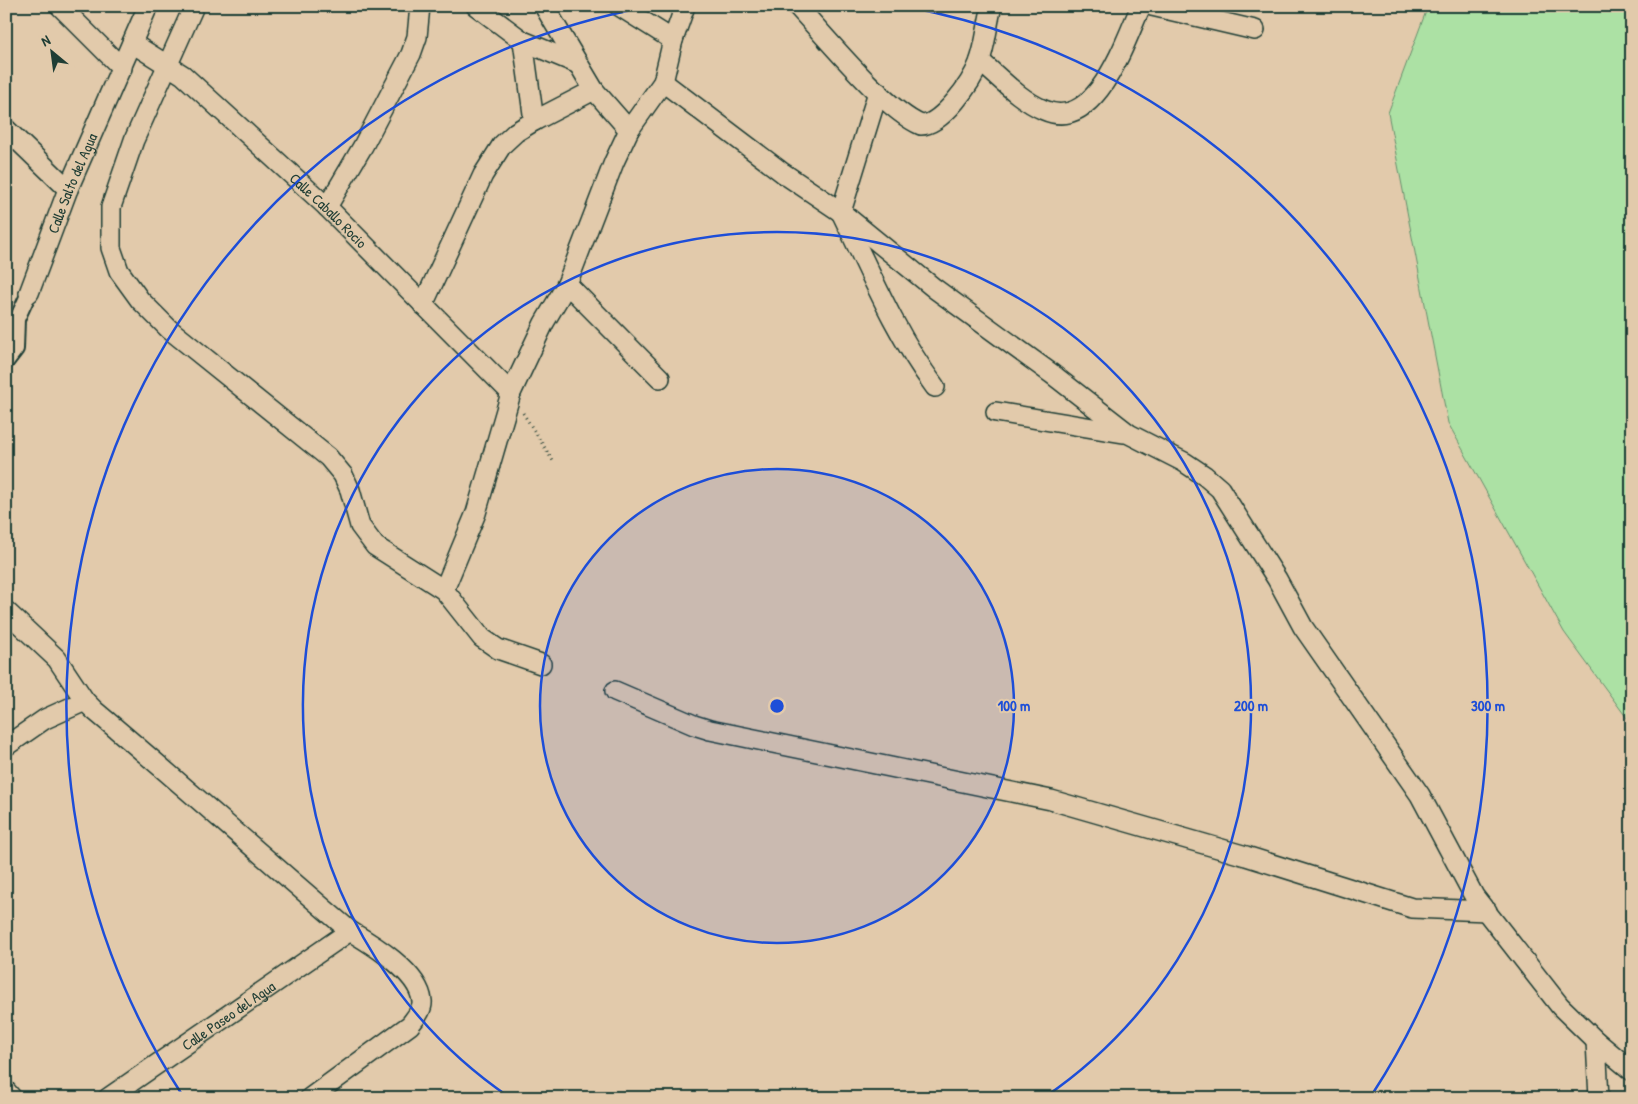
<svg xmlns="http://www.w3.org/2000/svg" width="1638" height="1104" viewBox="0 0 1638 1104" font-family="'Patrick Hand',sans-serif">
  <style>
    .park { fill: #ace1a4; stroke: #668f6c }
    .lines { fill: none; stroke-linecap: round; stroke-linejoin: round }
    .pedestrian-casing { stroke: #1f3d34; stroke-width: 18 }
    .minor-casing { stroke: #1f3d34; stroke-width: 22 }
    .path { stroke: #1f3d34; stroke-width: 3; stroke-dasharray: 1 4; stroke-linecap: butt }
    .pedestrian { stroke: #e2caab; stroke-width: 14 }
    .minor { stroke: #e2caab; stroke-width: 19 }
    .ring { fill: none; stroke: #1d4ed8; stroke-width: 2.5 }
    .labels { text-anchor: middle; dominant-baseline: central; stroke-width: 4; stroke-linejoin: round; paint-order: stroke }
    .street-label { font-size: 15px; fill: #1f3d34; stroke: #e2caab }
    .centre { fill: #1d4ed8; stroke: #e2caab; stroke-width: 2.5 }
    .ring-label { font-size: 15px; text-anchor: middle; font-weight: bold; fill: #1d4ed8; stroke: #e2caab; stroke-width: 4; stroke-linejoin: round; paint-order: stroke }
  </style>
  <rect width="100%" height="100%" fill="#e2caab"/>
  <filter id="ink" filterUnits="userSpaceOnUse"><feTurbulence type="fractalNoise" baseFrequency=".02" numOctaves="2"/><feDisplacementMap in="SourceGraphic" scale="10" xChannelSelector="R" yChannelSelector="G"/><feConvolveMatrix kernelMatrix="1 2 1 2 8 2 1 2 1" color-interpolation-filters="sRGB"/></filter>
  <g filter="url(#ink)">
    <!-- park -->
    <path class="park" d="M1428,6H1632V725L1564,632L1448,423L1388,113Z"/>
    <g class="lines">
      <defs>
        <path id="pedestrian" d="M6,362L16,349L17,319L29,293"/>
        <g id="minor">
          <path d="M60,6L122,68"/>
          <path d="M194,6L134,140L111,207V248L119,271L140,300L169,329L328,457L343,475L350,490L360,526L375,546L444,590L482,638L498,649L541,664"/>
          <path d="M476,6L523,41L576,63"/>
          <path d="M544,6L594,90L629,130"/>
          <path d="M619,6L673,40"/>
          <path d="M797,6C825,36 885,110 921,125C942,125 972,82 979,63C986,45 987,24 992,6"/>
          <path d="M1152,6L1255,30"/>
          <path d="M523,41L534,121"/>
          <path id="s1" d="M132,43L183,75L327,207L511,393"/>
          <path d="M980,61C1000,78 1020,100 1044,110C1096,133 1125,41 1141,6"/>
          <path d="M663,82L783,173L841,212L934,288L1052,374L1129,434L1184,462L1205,476L1220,489L1277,579L1303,627L1420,795L1474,896L1560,1006L1596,1041L1632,1071"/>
          <path d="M878,92L841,212C870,272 895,333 935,387"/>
          <path d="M6,129L68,189"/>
          <path d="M327,207L363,146L411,54L417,37L420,6"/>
          <path d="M567,284L660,378"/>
          <path id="s2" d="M29,293L68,189L148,6"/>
          <path d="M423,305L483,175L502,145L516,132L534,121L594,90"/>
          <path d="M996,412L1123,433"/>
          <path d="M444,590L476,513L511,393L544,323L567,284L614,162L629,130L663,82L673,40L685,6"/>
          <path d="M6,611L57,659L85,701L95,711C181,783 264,858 350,931C372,944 419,972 422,1001C423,1010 415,1018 410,1025L310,1098"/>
          <path d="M615,691L694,725L710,730L1051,800L1246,856L1412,908L1487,911"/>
          <path d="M6,746L45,719L85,701"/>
          <path d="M1596,1041L1599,1098"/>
          <path d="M6,1091L12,1098"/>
          <path id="s3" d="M108,1098L350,931"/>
        </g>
      </defs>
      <!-- pedestrian casing -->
      <use href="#pedestrian" class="pedestrian-casing"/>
      <!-- minor casing -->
      <use href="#minor" class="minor-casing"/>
      <!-- path -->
      <path class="path" d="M523,413L553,461"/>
      <!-- pedestrian -->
      <use href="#pedestrian" class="pedestrian"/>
      <!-- minor -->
      <use href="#minor" class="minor"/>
    </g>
  </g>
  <!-- distance rings -->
  <circle cx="777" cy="706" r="237" fill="#1d4ed8" fill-opacity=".12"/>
  <g class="ring">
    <circle cx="777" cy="706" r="237"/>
    <path d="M509 1097A474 474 0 1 1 1045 1097"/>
    <path d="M181 1093A711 711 0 0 1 647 7M907 7A711 711 0 0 1 1373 1093"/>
  </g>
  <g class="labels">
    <!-- street labels -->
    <g class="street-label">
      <text stroke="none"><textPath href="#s2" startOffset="118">Calle Salto del Agua</textPath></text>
      <text stroke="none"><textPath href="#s1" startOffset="259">Calle Caballo Rocio</textPath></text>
      <text stroke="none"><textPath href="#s3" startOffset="146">Calle Paseo del Agua</textPath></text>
    </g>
  </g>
  <circle cx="777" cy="706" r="8" class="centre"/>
  <g class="ring-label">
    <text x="1014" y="711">100 m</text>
    <text x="1251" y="711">200 m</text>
    <text x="1488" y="711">300 m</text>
  </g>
  <!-- margin -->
  <rect width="1638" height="1104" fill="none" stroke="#e2caab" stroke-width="25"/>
  <rect x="12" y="12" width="1613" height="1079" fill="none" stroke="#1f3d34" stroke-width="2" filter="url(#ink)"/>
  <!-- north arrow -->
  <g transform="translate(52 52) rotate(331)" stroke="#e2caab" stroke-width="4" paint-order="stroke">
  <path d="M0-4L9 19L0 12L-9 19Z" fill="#1f3d34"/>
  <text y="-8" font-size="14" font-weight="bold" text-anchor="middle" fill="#1f3d34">N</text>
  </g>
</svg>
